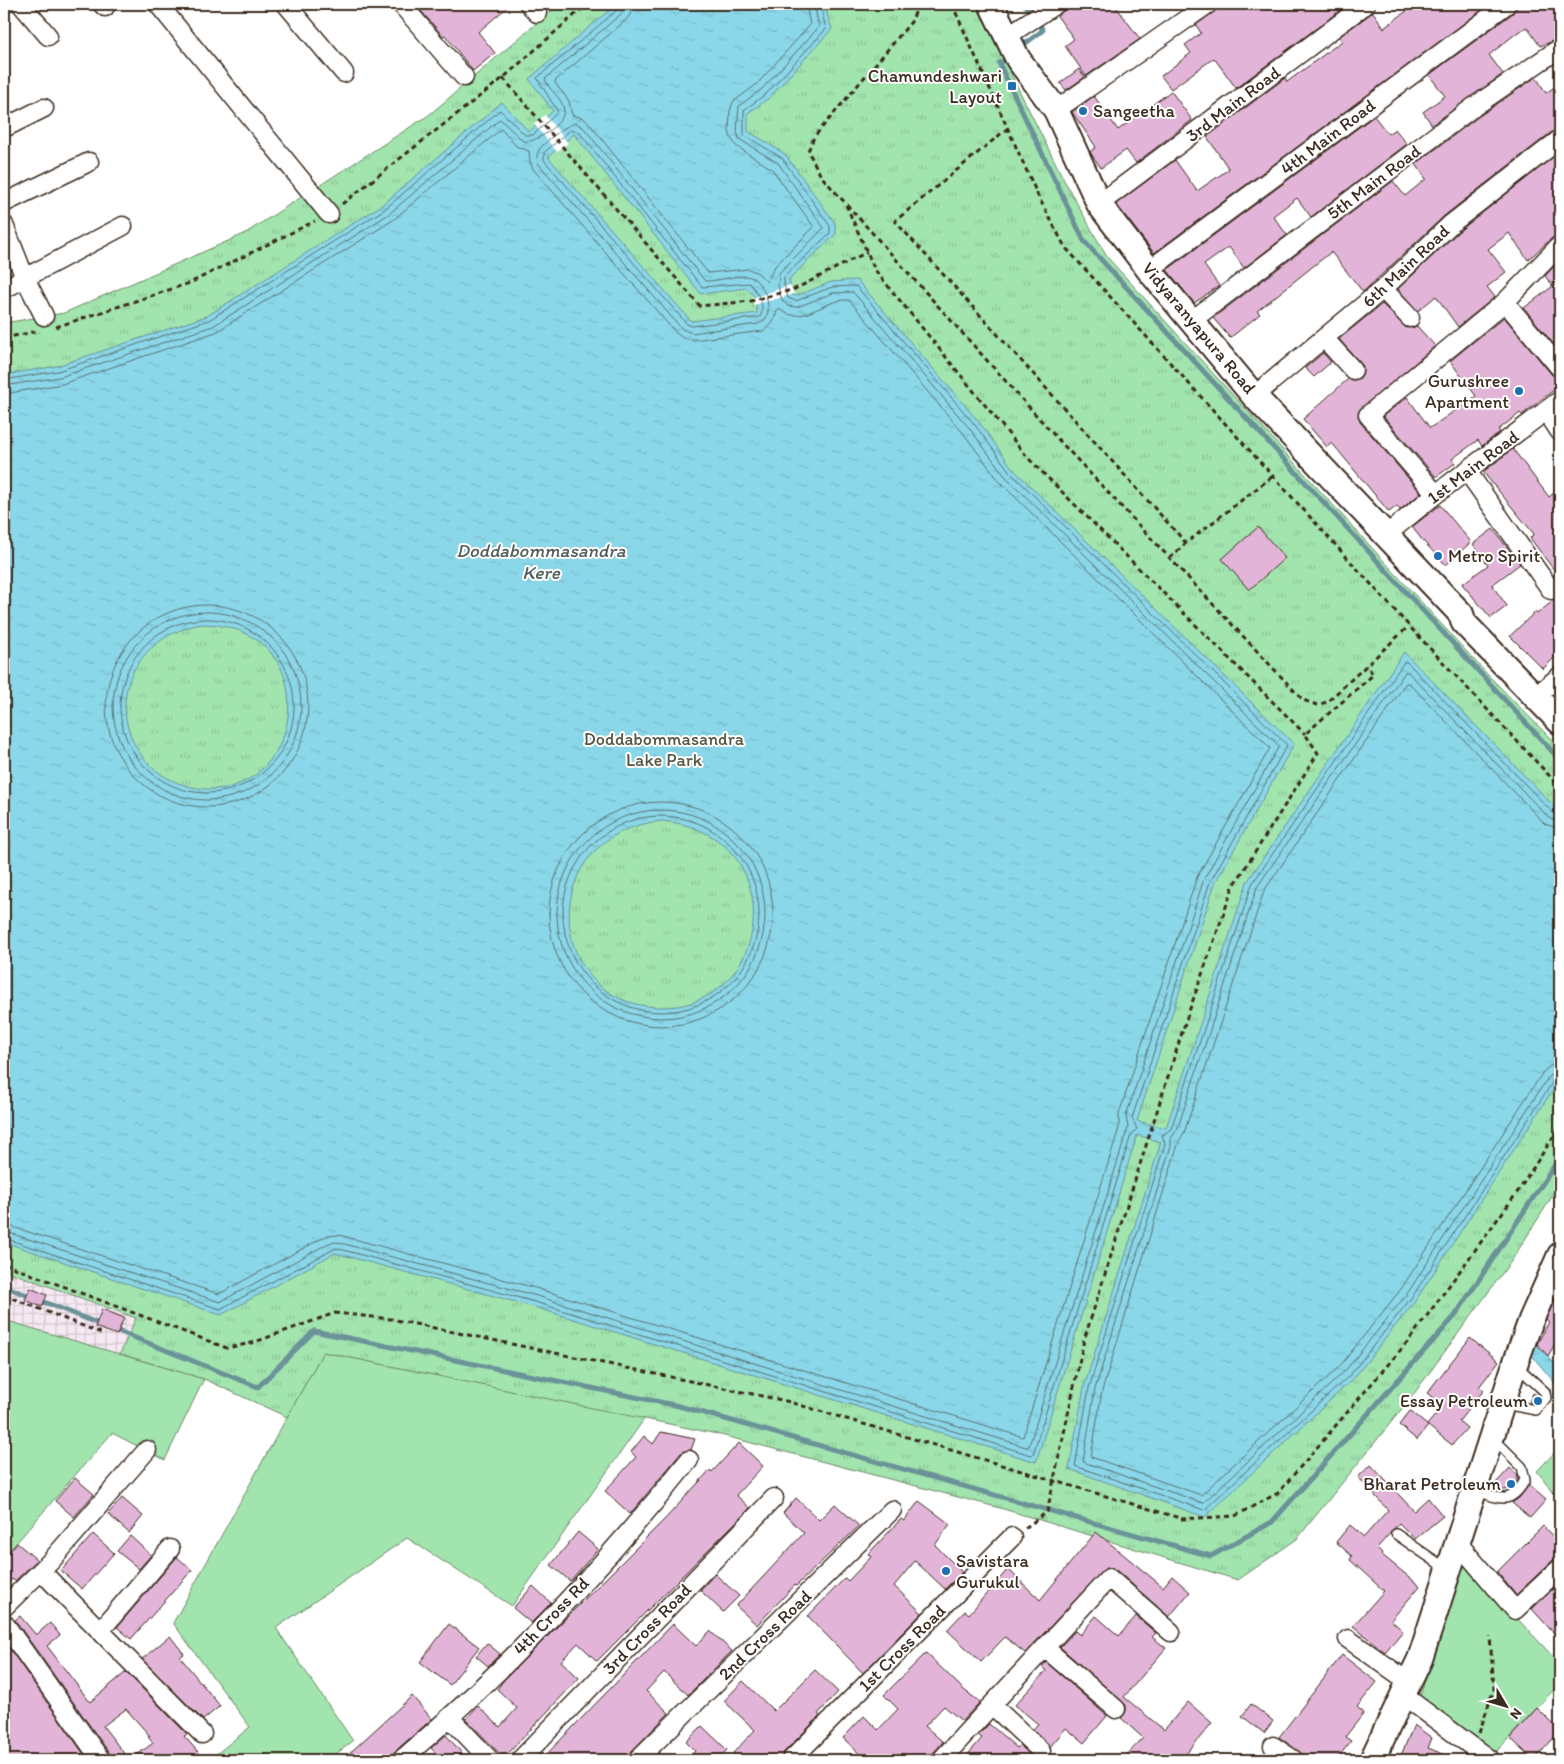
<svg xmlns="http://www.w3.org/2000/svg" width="1564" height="1764" viewBox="0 0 1564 1764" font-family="Itim,sans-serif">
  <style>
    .industrial { fill: url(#industrial-grid) }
    .grass { fill: #a1e4ae; stroke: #6e8766 }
    .park { fill: url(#park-tufts); stroke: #6e8766 }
    .water { fill: url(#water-ripples); stroke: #6a9298; fill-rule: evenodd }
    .pier { fill: #fff }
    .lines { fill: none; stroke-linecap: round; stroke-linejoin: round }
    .shore { stroke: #5b6f6f; stroke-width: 1 }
    .stream { stroke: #6a9298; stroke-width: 5 }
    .building { fill: #e2b5d8; stroke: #3b2a1e }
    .service-casing { stroke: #3b2a1e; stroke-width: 12 }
    .minor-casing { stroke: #3b2a1e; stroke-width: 21 }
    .secondary-casing { stroke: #3b2a1e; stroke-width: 28 }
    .path { stroke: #3b2a1e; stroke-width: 3; stroke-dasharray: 5 4; stroke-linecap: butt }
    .service { stroke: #fff; stroke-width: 9 }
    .minor { stroke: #fff; stroke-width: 18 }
    .secondary { stroke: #fff; stroke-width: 24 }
    .poi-dot { fill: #1f6fb2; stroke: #fff; stroke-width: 2 }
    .labels { text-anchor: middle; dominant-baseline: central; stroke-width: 4; stroke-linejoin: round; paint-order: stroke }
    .poi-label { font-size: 18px; fill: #3b2a1e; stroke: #fff; text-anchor: end }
    .street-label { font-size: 18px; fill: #3b2a1e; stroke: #fff }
    .park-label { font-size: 18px; fill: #545842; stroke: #fff }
    .water-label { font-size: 19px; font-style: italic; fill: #535e5b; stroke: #fff }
  </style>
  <defs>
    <pattern id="industrial-grid" width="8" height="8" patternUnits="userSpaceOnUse" patternTransform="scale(1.25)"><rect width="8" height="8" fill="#f6e9f3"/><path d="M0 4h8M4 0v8" fill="none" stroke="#d4c8d0"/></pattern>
    <pattern id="park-tufts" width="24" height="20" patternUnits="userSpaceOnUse" patternTransform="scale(1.25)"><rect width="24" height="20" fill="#a1e4ae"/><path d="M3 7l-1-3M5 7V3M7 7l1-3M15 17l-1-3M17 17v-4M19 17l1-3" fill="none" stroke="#8cc495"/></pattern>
    <pattern id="water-ripples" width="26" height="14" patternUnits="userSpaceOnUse" patternTransform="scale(1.25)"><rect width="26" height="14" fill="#8ad7e9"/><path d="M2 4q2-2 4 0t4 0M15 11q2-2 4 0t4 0" fill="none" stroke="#78b9c7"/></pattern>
  </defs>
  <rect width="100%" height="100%" fill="#fff"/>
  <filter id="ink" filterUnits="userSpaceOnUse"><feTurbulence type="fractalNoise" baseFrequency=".02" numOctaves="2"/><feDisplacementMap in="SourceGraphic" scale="10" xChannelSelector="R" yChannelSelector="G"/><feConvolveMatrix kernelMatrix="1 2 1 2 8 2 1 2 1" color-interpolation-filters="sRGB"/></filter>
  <g filter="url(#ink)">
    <!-- industrial -->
    <path class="industrial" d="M4,1270L136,1318L120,1354L4,1320Z"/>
    <!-- grass -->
    <path class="grass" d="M4,1320L204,1379L165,1460L112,1433L4,1557Z
      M323,1352L645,1418L512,1606L407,1538L276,1628L353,1741L328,1760H209L250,1727L173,1623Z
      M1560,1447V1501L1537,1471Z
      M1464,1562L1560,1664V1683L1495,1753L1420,1696Z"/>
    <!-- park -->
    <path class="park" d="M559,4H976L1065,182L1107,257L1485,672L1560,748V1184L1512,1260L1413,1395L1297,1539L1238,1580L1000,1508L717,1434L323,1352L287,1417L204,1379L120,1354L136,1318L4,1270V323L64,313L244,234L429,115Z"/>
    <!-- water -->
    <path class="water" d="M616,4H824L832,29L769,98L748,113V131L785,154L835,223L836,234L789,279L792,295L796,296L831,282L857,280L979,422L1013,469L1294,744L1215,883L1137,1121L1166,1128L1247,882L1404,652L1560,812V1079L1416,1300L1353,1379L1205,1517L1069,1469L1084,1387L1161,1142L1137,1135L1036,1462L534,1307L335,1253L221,1315L4,1242V375L57,366L207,316L382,205L502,102L529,132L553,111L529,79ZM574,134L701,294L747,288L755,297L757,313L691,321L548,157ZM202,624C334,626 303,811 192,787C168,782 148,768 136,747C105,690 143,634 202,624ZM662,821C794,832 775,1012 657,1007C542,1002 536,832 662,821Z
      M1532,1340L1560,1369V1389L1527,1350Z"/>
    <!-- pier -->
    <path class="pier" d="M545,115L568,143L557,152L534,124Z
      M790,285L794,294L754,305L752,298Z"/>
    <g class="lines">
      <!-- shore -->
      <path class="shore" d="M632,4L631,13L626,20L556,80L555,83L569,101L572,115L583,118L589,123L708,273L749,269L758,273L767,282L775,266L814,227L772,169L736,146L731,138L729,131L730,111L733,102L757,84L810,25L806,4
        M576,123L584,128L705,281C717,282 743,272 753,278C766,286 777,318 758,324L692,333L682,329L538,163C537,158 536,155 539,150C544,142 567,124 576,123Z
        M571,130L579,132L702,287L749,283C757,291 766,305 760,317L692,326L687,324L544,160V153Z
        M4,380L58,371L209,320L385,209L500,110L525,135H533L558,112L537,78L617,10L619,4
        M4,386L60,377L213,326L389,214L500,119L523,141C535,145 565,122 564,110C563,98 548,90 545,79L621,14L625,4
        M4,394L62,384L216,332L393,220L501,129L516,146L529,151L530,162L533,169L676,333L683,338L693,340L763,331L772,324L778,309C782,311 787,314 792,315C810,318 829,298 849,300L964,434L1000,482L1270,748L1197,877L1119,1114V1128L1023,1437L539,1289L339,1235L326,1236L219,1294L4,1224
        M106 706a101 101 0 1 1 202 0a101 101 0 1 1-202 0Z
        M113 706a94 94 0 1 1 188 0a94 94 0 1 1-188 0Z
        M120 706a87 87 0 1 1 174 0a87 87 0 1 1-174 0Z
        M549 914a112 112 0 1 1 224 0a112 112 0 1 1-224 0Z
        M557 914a104 104 0 1 1 208 0a104 104 0 1 1-208 0Z
        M1560,816L1554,814L1407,662H1404L1252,884L1171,1129L1162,1135L1165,1144L1089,1388L1075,1466L1204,1510L1350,1375L1412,1297L1554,1080L1560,1078
        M563 914a98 98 0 1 1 196 0a98 98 0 1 1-196 0Z
        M1560,822L1550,819L1408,672H1405L1257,887L1177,1130L1171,1138V1146L1095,1389L1083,1462L1203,1503L1345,1371L1407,1294L1549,1076L1560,1071
        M1560,829L1545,824L1409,683H1406L1264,891L1184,1133L1179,1141L1102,1391L1091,1457L1201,1495L1340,1366L1401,1289L1543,1072L1550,1066L1560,1064
        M4,1231L220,1302L329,1243L337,1242L537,1296L1026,1447L1029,1446L1128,1128L1126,1116L1204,879L1279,746L1005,476L970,429L853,292L833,293L797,307L788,306L782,300L778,286L779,273L824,228L778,163L739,139L737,131L739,106L762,89L819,27L814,4
        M4,1238L220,1309L336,1248L535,1302L1031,1455L1033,1454L1131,1135L1137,1129L1132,1118L1210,882L1287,745L1010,472L975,425L856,286L832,287L796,301L788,298L784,285V277L830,233V226L782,158L744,135V110L766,94L826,29L820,4"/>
      <!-- stream -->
      <path class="stream" d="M1024,4L1043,30L1026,43
        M1003,61L999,63L1084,241L1560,760
        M4,1286L102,1325
        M113,1329L258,1387L314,1331L679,1406L1211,1556L1272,1522L1455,1316L1560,1157"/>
    </g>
    <!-- building -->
    <path class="building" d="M415,4H511L478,32L495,53L473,71L445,35L443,36Z
      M1072,4H1114L1140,39L1086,76L1065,46L1074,39L1057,16Z
      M1219,4H1349L1236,88L1214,58L1171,89L1161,76L1191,53L1185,45L1201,33L1196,25L1214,12Z
      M1416,4H1490L1154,253L1116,204L1175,160L1197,191L1229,169L1207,137L1285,78L1287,82L1322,56L1342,41L1339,37L1373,12L1384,28Z
      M1517,4H1560V38L1540,46L1527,27L1518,32L1489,55L1503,74L1432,125L1423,112L1445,96L1429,75L1513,13Z
      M1079,69L1085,77L1066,90L1060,83Z
      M1536,77L1546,93L1560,83V129L1553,131L1444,216L1363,292L1331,252L1257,311L1260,314L1230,338L1213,318L1393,181L1405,196L1426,179L1416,164L1478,117Z
      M1171,91L1192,120L1136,163L1126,150L1101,168L1090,152L1096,147L1072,112L1094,96L1118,130Z
      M1374,116L1388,134L1395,129L1407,144L1311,217L1297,198L1273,216L1287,235L1244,268L1229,247L1204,265L1219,286L1194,303L1167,270Z
      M1560,152V235L1553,237L1528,260L1509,233L1488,249L1506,272L1487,287L1495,297L1458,327L1436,296L1418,311L1398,289L1458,232Z
      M1560,260V352L1524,308L1553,286L1545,276Z
      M1382,304L1406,328L1417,326L1435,346L1358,412L1360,422L1421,493L1400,510L1397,506L1389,512L1332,443L1327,447L1303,419L1348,379L1355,380L1360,378L1363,373V366L1339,339Z
      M1504,317L1552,375L1560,378V385L1522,415L1520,413L1498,430L1500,432L1482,446L1478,440L1452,459L1455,463L1436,477L1383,416L1407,397L1430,428L1476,396L1450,361Z
      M1323,353L1331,362L1314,377L1305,368Z
      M1513,449L1549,497L1560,488V578L1530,538L1534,534L1483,472Z
      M1440,505L1471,542L1446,565L1423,541L1412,527Z
      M1258,527L1285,558L1249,590L1222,559Z
      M1493,529L1520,564L1492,585L1507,606L1491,618L1462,584L1488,565L1473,544Z
      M1560,595V652L1543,669L1510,636L1535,612L1537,614Z
      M30,1288L47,1295L42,1307L25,1300Z
      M1560,1288V1335L1548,1356L1537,1344L1549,1322L1546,1319Z
      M102,1309L124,1318L117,1335L95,1327Z
      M1470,1338L1499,1361L1479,1387L1484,1390L1459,1421L1467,1428L1452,1445L1427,1425L1443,1406L1427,1393Z
      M1533,1393L1539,1396L1534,1403L1529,1402Z
      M1410,1411L1428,1426L1417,1440L1399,1425Z
      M661,1432L695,1439L691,1450L681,1453L630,1514L605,1491L636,1457L631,1452L644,1436L653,1444Z
      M739,1443L763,1466L736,1495L750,1508L597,1661L578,1643L561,1661L579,1678L504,1758L466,1719L478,1706L500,1727L517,1708L497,1689L504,1680L666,1518L710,1470L712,1472Z
      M1371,1465L1414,1511L1428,1498L1443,1516L1415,1539L1399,1523L1377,1548L1382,1553L1381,1554L1420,1586L1391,1620L1403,1631L1385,1652L1353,1626L1384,1591L1350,1560L1352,1556L1336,1542L1350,1525L1364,1537L1388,1510L1358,1477Z
      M1510,1468L1517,1474L1518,1479L1510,1489L1499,1491L1493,1486Z
      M75,1478L94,1494L74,1517L55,1501Z
      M1529,1485L1546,1500L1530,1518L1512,1503L1519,1498Z
      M122,1498L143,1516L129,1533L108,1514Z
      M796,1498L819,1520L835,1504L859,1526L796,1586L795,1585L757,1625L736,1606L804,1533L783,1513Z
      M919,1501L950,1524L935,1545L962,1572L945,1589L915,1561L894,1586L922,1613L863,1673L808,1616L845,1578L848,1581L871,1557L868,1554L901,1519L904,1521Z
      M1543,1526L1560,1544V1558L1553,1560L1516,1595L1497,1572Z
      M578,1532L598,1549L570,1581L551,1565Z
      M1096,1532L1163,1587L1172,1576L1190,1592L1169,1617L1116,1570L1106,1568L1025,1653L1005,1637L981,1662L947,1630L965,1611L969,1614L1008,1569L1040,1600Z
      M93,1534L114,1553L82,1589L61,1571Z
      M130,1536L151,1555L139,1569L117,1551Z
      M17,1543L37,1560L15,1581L12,1579L4,1586V1558Z
      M177,1557L192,1570L131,1639L117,1627Z
      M715,1574L739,1596L723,1612L700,1590Z
      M1560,1582V1640L1532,1609Z
      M533,1586L551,1603L531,1623L513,1608Z
      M20,1616L36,1635L50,1623L60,1635L47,1646L90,1702L126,1672L187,1734L184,1736L205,1760H130L153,1743L148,1737L150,1736L126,1709L103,1726L129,1760H111L110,1754L15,1620Z
      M1096,1616L1119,1636L1136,1616L1156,1633L1152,1637L1166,1648L1124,1697L1164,1730L1188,1702L1212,1723L1181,1760H1122L1143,1738L1121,1718L1126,1711V1705L1060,1647L1075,1631L1080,1635Z
      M449,1624L479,1647L450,1685L420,1662Z
      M673,1624L696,1646L710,1631L732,1651L688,1695L664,1672L646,1691L669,1713L623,1760H541Z
      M170,1636L184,1654L180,1657L220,1706L203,1720L142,1659Z
      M4,1641L88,1760H4Z
      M487,1643L500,1654L488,1666L476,1656Z
      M926,1653L964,1690L980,1702L962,1721L944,1706L925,1726L943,1742L933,1753L931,1760H905L898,1755L893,1760H866L843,1738L864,1716L878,1730L898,1709L884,1695Z
      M1342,1655L1377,1682L1357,1707L1364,1713L1345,1737L1351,1741L1336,1760H1310L1279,1737Z
      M1046,1662L1107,1716L1084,1743L1066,1728L1050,1747L1033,1729L1038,1724L1015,1705L1046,1671L1042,1667Z
      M815,1670L838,1692L818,1714L820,1716L783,1753L781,1760H740L733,1753L755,1730L724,1701L743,1681L774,1711Z
      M412,1696L432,1719L385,1760H342Z
      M1251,1704L1273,1721L1264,1733L1242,1716Z
      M1537,1708L1560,1731L1534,1760L1510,1738Z
      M989,1724L1017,1748L1020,1745L1029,1754L1027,1757L1031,1760H955L960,1755L964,1759L982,1738L978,1735Z
      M1414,1725L1432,1738L1428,1748L1458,1760H1399Z
      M702,1726L727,1750L717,1760H687L695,1751L686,1742Z
      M446,1735L468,1760H442L431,1748Z"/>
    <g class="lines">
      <defs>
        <path id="service" d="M1503,1404L1536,1410L1546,1398L1545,1392L1517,1366
          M1475,1490C1499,1498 1510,1507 1525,1480L1522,1467L1494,1439
          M1396,1534L1448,1570"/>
        <path id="minor" d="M21,4L48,36
          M102,4L105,7
          M158,4L329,214
          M286,4L344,73
          M401,4L464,77
          M529,4L537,13
          M1007,36L1056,4
          M1056,110L1208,4
          M4,128L44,108
          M4,203L89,162
          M1099,204L1366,4
          M4,225L25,278L44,316
          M1149,270L1507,4
          M4,289L123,226
          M1383,289L1410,318
          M1505,302L1560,368
          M1191,321L1472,108L1560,48
          M1324,338L1353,370
          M1254,396L1383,289L1451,224L1560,139
          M1546,411L1560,432
          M1467,471L1551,590
          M1436,494L1368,415L1505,302L1560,245
          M1386,535L1436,494L1560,400
          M1544,689L1560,676
          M1458,1543L1515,1610L1560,1568
          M41,1571L202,1734
          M4,1607L51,1561L147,1450
          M4,1623L101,1760
          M100,1631L170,1549
          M1348,1639L1409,1682
          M1045,1648L1116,1709
          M1403,1695L1490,1760
          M992,1705L1041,1751
          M450,1718L490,1760
          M1273,1746L1294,1760
          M401,1760C507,1670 602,1568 689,1460
          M520,1760L774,1498
          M637,1760L892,1510
          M791,1760L1012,1537
          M941,1760L1109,1578L1171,1632"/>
        <path id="secondary" d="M991,4L1018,59L1056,110L1099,204L1149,270L1254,396L1461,614L1464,623L1560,722
          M1372,1760L1420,1659L1514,1367L1531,1320L1560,1255"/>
      </defs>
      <!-- service casing -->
      <use href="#service" class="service-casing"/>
      <!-- minor casing -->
      <use href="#minor" class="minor-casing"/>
      <!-- secondary casing -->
      <use href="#secondary" class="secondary-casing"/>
      <!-- path -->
      <path class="path" d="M919,4L911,22L814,137L808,151L821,176L1055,436L1303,700L1317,705L1327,702L1409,626
        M952,4L1038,196L1065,247L1409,626L1560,787
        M503,78L700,306L751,301L795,289L867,252
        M1008,128L895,221L1186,543L1273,476
        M342,204L503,78L587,4
        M846,205L875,270L1029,459L1305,734
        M56,327L190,283L315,221
        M4,338L38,331
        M1170,558L1186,543
        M4,1264L227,1348L252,1343L335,1313L391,1319L786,1401L1183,1519L1235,1516L1278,1493L1410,1339L1519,1190L1560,1126
        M4,1295L101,1333
        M1025,1528L1047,1512L1084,1340L1187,1017L1233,887L1318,753L1305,734L1373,675L1367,665
        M1479,1733L1494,1689L1490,1636"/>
      <!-- service -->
      <use href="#service" class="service"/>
      <!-- minor -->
      <use href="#minor" class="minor"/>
      <!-- secondary -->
      <use href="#secondary" class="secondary"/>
    </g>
  </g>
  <!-- markers -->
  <g class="poi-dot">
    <rect x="1007" y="81" width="10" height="10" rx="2.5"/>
    <circle cx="1083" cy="111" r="5"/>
    <circle cx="1519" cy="391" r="5"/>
    <circle cx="1438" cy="556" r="5"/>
    <circle cx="1538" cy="1401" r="5"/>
    <circle cx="1511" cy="1484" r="5"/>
    <circle cx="946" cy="1571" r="5"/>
  </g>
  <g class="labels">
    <!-- poi labels -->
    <g class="poi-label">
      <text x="1002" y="76">Chamundeshwari<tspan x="1002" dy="21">Layout</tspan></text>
      <text x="1093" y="111" text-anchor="start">Sangeetha</text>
      <text x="1509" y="381">Gurushree<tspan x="1509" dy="21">Apartment</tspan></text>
      <text x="1448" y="556" text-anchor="start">Metro Spirit</text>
      <text x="1528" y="1401">Essay Petroleum</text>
      <text x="1501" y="1484">Bharat Petroleum</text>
      <text x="956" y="1561" text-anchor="start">Savistara<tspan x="956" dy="21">Gurukul</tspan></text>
    </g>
    <!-- street labels -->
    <g class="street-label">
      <text transform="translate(1233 104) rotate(-37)">3rd Main Road</text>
      <text transform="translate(1328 137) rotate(-37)">4th Main Road</text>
      <text transform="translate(1374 182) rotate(-37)">5th Main Road</text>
      <text transform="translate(1406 266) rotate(-43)">6th Main Road</text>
      <text transform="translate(1199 328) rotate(50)">Vidyaranyapura Road</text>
      <text transform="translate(1473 467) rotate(-37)">1st Main Road</text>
      <text transform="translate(551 1616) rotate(-46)">4th Cross Rd</text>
      <text transform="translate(647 1629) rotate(-46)">3rd Cross Road</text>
      <text transform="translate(765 1635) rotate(-44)">2nd Cross Road</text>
      <text transform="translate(902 1648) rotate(-45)">1st Cross Road</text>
    </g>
    <!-- park labels -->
    <g class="park-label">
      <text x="664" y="739">Doddabommasandra<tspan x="664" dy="21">Lake Park</tspan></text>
    </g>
    <!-- water labels -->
    <g class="water-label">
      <text x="541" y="550">Doddabommasandra<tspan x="541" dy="22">Kere</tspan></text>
    </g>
  </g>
  <!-- margin -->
  <rect width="1564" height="1764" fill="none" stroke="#fff" stroke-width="20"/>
  <rect x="10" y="10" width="1544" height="1744" fill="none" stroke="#3b2a1e" stroke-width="2" filter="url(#ink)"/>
  <!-- north arrow -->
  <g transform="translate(1506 1706) rotate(128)" stroke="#ffffff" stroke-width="4" paint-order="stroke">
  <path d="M0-4L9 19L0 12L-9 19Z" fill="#3b2a1e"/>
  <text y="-8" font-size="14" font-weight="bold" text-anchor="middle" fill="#3b2a1e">N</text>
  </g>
</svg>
